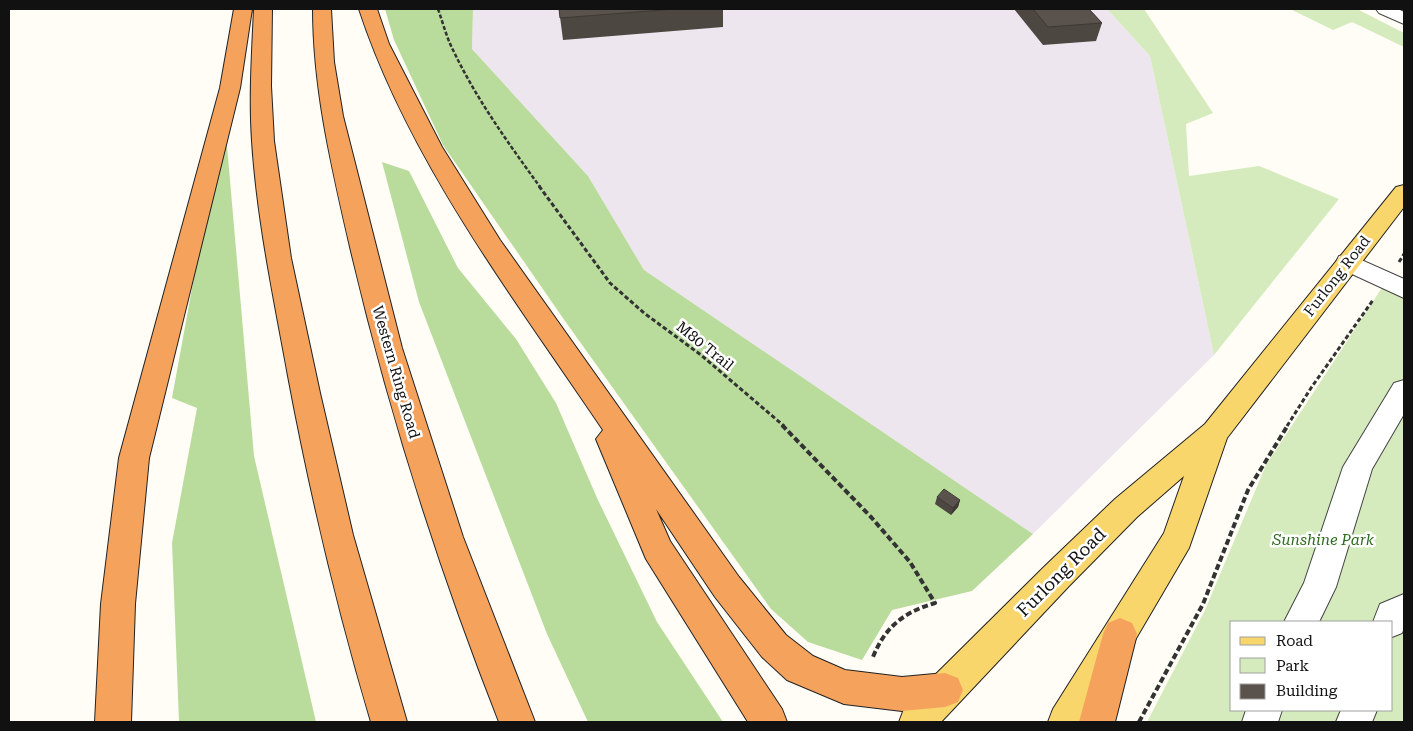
<svg xmlns="http://www.w3.org/2000/svg" width="1413" height="731" viewBox="0 0 1413 731" font-family="'Roboto Serif',serif">
  <style>
    .industrial { fill: #eee6ef }
    .green { fill: #d5ebbd; fill-rule: evenodd }
    .forest { fill: #b9dc9c }
    .lines { fill: none; stroke-linecap: round; stroke-linejoin: round }
    .minor-casing { stroke: #444; stroke-width: 2 }
    .major-casing { stroke: #222; stroke-width: 2 }
    .highway-casing { stroke: #222; stroke-width: 2 }
    .path-far2 { stroke: #333; stroke-width: 2.5; stroke-dasharray: 4 2; stroke-linecap: butt }
    .path-far1 { stroke: #333; stroke-width: 3; stroke-dasharray: 4.5 2.5; stroke-linecap: butt }
    .path { stroke: #333; stroke-width: 4; stroke-dasharray: 6 3; stroke-linecap: butt }
    .minor { fill: #fff; fill-rule: evenodd }
    .major { fill: #f9d66b; fill-rule: evenodd }
    .highway { fill: #f5a25d; fill-rule: evenodd }
    .wall { fill: #4d4742 }
    .shaded-wall { fill: #3f3936 }
    .building { fill: #5a524d; stroke: #3f3936 }
    .labels { text-anchor: middle; dominant-baseline: central; stroke-width: 5; stroke-linejoin: round; paint-order: stroke }
    .street-label { font-size: 15px; fill: #111; stroke: #fff }
    .park-label { font-size: 15px; font-style: italic; fill: #2f6b1f; stroke: #fff }
    .near-street-label { font-size: 18px; fill: #111; stroke: #fff }
  </style>
  <rect width="100%" height="100%" fill="#fffdf5"/>
  <!-- industrial -->
  <path class="industrial" d="M473,9H1107L1150,56L1214,355L1033,534L644,270L588,176L472,49Z"/>
  <!-- green -->
  <path class="green" d="M1107,9H1144L1213,113L1186,124L1189,176L1259,166L1339,199L1214,355L1150,56Z
    M1290,9H1357L1404,33V47L1352,22L1333,30Z
    M1387,280L1404,293V722H1147L1205,610L1266,465ZM1232,622H1392V710H1232Z"/>
  <!-- forest -->
  <path class="forest" d="M385,9H473L472,49L588,176L644,270L1033,534L972,591L892,610L862,660L808,642L771,609L565,321L443,145L394,40Z
    M218,146H227L254,456L316,722H179L172,543L197,408L172,398Z
    M382,162L409,171L458,268L516,339L556,403L597,498L657,622L723,722H588L547,634L419,302Z"/>
  <g class="lines">
    <defs>
      <path id="minor" d="M1376,9H1398L1404,12V24L1379,13Z
        M1348,254L1404,279V298L1339,268L1336,262L1339,256Z
        M1404,380V414L1372,469L1336,587L1319,622H1284L1304,583L1343,467L1394,383Z
        M1404,594V628L1402,633L1392,637V622H1373L1380,604Z
        M1246,710H1282L1278,722H1242Z
        M1341,710H1377L1372,722H1336Z"/>
      <path id="major" d="M1404,185V207L1227,438L1189,548L1087,722H1048L1053,709L1164,533L1184,476L1137,517L1069,586L941,722H899L904,709L932,678L1045,566L1115,499L1205,424L1396,187Z"/>
      <path id="highway" d="M234,9H252L240,88L149,458L135,604L131,722H95L101,604L119,458L220,88Z
        M254,9H272L271,86L274,141L291,258L320,393L353,535L407,722H371C337,608 310,493 288,376C274,299 257,220 252,141C249,97 252,53 254,9Z
        M313,9H331L334,62L343,116L402,348L463,537L535,722H499C438,567 388,409 350,247C332,168 313,90 313,9Z
        M359,9H377L389,44L442,147L500,240L739,577L786,635L813,656L845,670L902,677L945,673L958,678L963,690L958,702L945,707L902,711L844,704L787,680L762,657L715,597L656,509L670,541L782,709L787,722H748L646,559L596,439L603,430C514,298 409,161 359,9Z
        M1120,618L1132,623L1137,634L1115,722H1079L1103,634L1108,623Z"/>
    </defs>
    <!-- minor casing -->
    <use href="#minor" class="minor-casing"/>
    <!-- major casing -->
    <use href="#major" class="major-casing"/>
    <!-- highway casing -->
    <use href="#highway" class="highway-casing"/>
    <!-- path-far2 -->
    <path class="path-far2" d="M438,9C443,23 447,39 454,52C477,100 509,144 540,187"/>
    <!-- path-far1 -->
    <path class="path-far1" d="M539,186L610,283L644,313L701,355L784,426
      M1399,262L1404,254
      M1287,426L1311,388L1373,300"/>
    <!-- path -->
    <path class="path" d="M782,425L871,517L910,562L935,603C904,612 885,627 873,657
      M1139,722L1203,604L1248,490L1288,425"/>
    <!-- minor -->
    <use href="#minor" class="minor"/>
    <!-- major -->
    <use href="#major" class="major"/>
    <!-- highway -->
    <use href="#highway" class="highway"/>
  </g>
  <!-- wall -->
  <path class="wall" d="M559,9H723V27L563,40Z
    M1014,9H1089L1102,23L1096,41L1043,45Z
    M937,497L960,500L958,507L951,515L935,504Z"/>
  <!-- shaded-wall -->
  <path class="shaded-wall" d="M960,500L958,507L951,515L953,508Z"/>
  <!-- building -->
  <path class="building" d="M559,9H675L560,18Z
    M1033,9H1089L1102,23L1048,27Z
    M944,489L960,500L953,508L937,497Z"/>
  <g class="labels">
    <!-- street labels -->
    <g class="street-label">
      <text transform="translate(1337 276) rotate(-52)">Furlong Road</text>
      <text transform="translate(705 346) rotate(39)">M80 Trail</text>
      <text transform="translate(396 372) rotate(74)">Western Ring Road</text>
    </g>
    <!-- park labels -->
    <g class="park-label">
      <text x="1323" y="540">Sunshine Park</text>
    </g>
    <!-- near-street labels -->
    <g class="near-street-label">
      <text transform="translate(1061 572) rotate(-45)">Furlong Road</text>
    </g>
  </g>
  <!-- border -->
  <rect width="1413" height="731" fill="none" stroke="#111111" stroke-width="20"/>
  <!-- legend -->
  <rect x="1230" y="621" width="162" height="90" fill="#ffffff" stroke="#a0a0a0"/>
  <rect x="1240" y="637" width="25" height="8" fill="#f9d66b" stroke="#a0a0a0"/>
  <text x="1276" y="646" font-size="15" fill="#111111">Road</text>
  <rect x="1240" y="658" width="25" height="15" fill="#d5ebbd" stroke="#a0a0a0"/>
  <text x="1276" y="671" font-size="15" fill="#111111">Park</text>
  <rect x="1240" y="684" width="25" height="15" fill="#5a524d" stroke="#a0a0a0"/>
  <text x="1276" y="696" font-size="15" fill="#111111">Building</text>
</svg>
